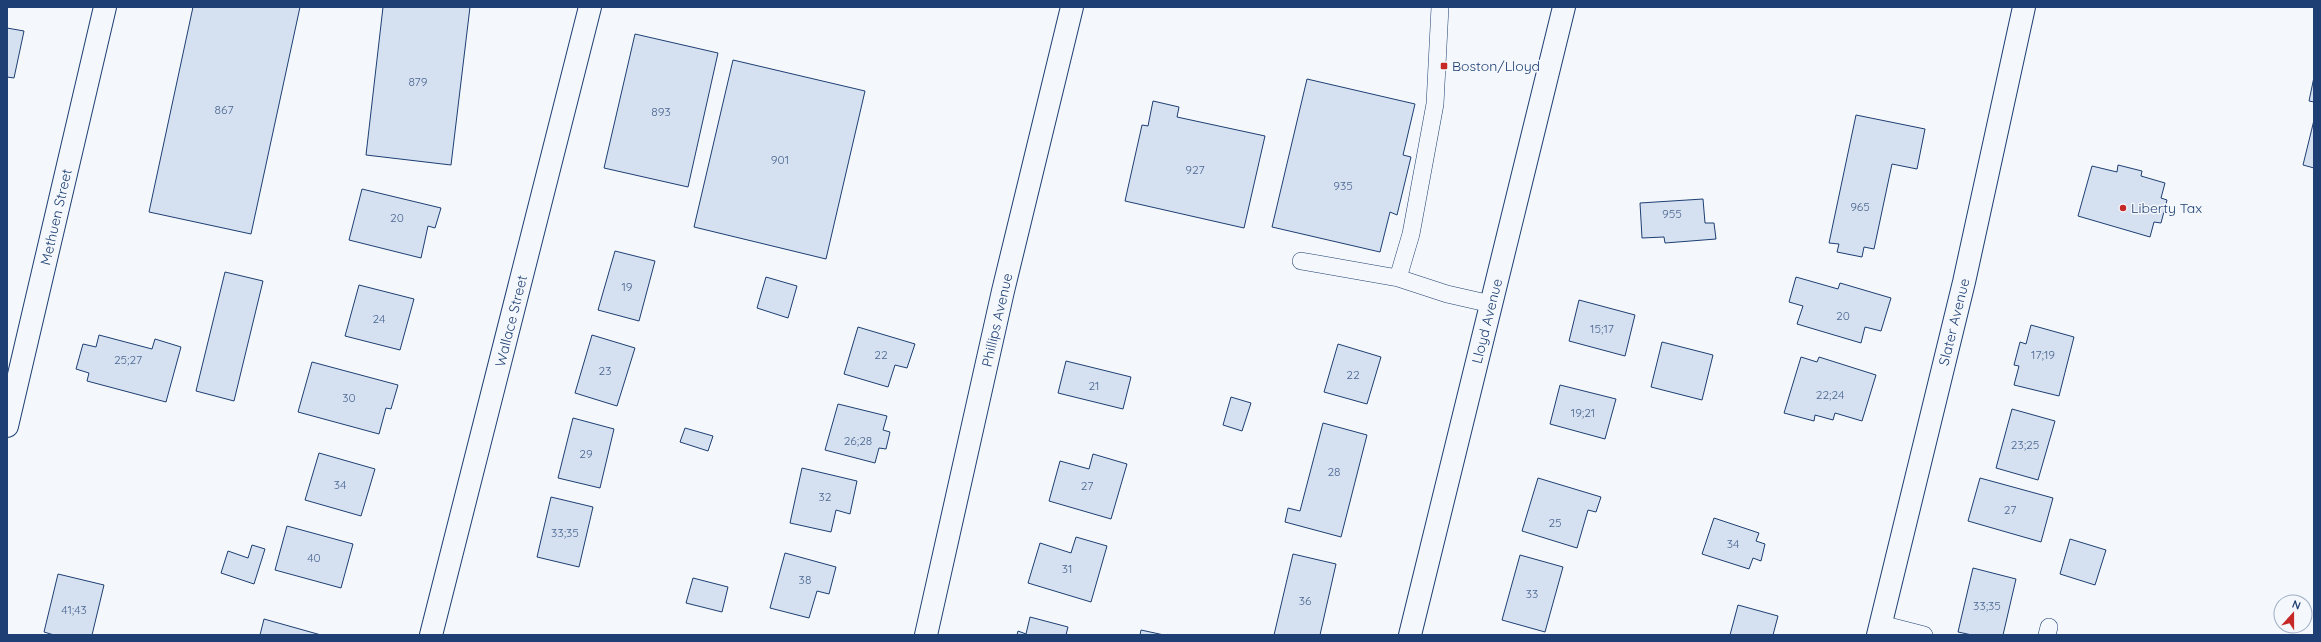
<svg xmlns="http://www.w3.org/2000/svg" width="2321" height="642" viewBox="0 0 2321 642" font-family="Quicksand,sans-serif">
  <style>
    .building { fill: #d5e0f0; stroke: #1d3f73 }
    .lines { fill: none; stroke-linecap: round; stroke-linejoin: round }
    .lane-casing { stroke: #1d3f73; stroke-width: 18 }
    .street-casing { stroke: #1d3f73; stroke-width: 24 }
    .secondary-casing { stroke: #1d3f73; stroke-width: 24 }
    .lane { stroke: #f4f7fb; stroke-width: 17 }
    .street { stroke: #f4f7fb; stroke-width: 22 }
    .secondary { stroke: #f4f7fb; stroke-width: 22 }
    .poi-dot { fill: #c62828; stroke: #f4f7fb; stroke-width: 1.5 }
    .labels { text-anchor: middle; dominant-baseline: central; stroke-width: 3; stroke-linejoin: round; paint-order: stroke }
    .number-label { font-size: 12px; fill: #4b6792 }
    .poi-label { font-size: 14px; fill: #1d3f73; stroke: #f4f7fb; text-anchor: start }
    .street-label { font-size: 14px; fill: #1d3f73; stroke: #f4f7fb }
  </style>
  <rect width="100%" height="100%" fill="#f4f7fb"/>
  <!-- building -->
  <path class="building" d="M193,7H300L251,234L149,212Z
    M383,7H470L451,165L366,155Z
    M7,28L24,31L14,78L7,77Z
    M635,34L718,53L688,187L604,168Z
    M733,60L865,91L826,259L694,227Z
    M2314,77V102L2309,101Z
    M1307,79L1415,104L1403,155L1411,157L1397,215L1390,212L1380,252L1272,227Z
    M1153,101L1179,107L1177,117L1265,136L1244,228L1125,201L1142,125L1148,126Z
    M1856,115L1925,129L1917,169L1892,164L1874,249L1864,247L1862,257L1837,252L1839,244L1829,243Z
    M2314,120V168L2303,165Z
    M2118,165L2142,171L2141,176L2165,183L2161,198L2167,200L2161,223L2154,222L2150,237L2078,216L2092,166L2117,172Z
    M362,189L441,208L435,228L428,226L421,258L349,240Z
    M1703,199L1705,223H1714L1716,239L1665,243L1664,237L1642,238L1640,203Z
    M615,251L655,261L639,321L598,310Z
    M225,272L263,281L234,401L196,391Z
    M766,277L797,286L788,318L757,308Z
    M1796,277L1838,289L1840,283L1891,298L1881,331L1865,327L1861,343L1797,324L1803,306L1789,302Z
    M359,285L414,299L400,350L345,336Z
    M1579,300L1635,315L1625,356L1569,341Z
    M2031,325L2074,337L2059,396L2014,385L2019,366L2014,365L2020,342L2026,344Z
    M858,327L915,344L907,368L895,365L888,387L844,374Z
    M99,335L152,349L155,339L181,347L166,402L87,381L89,373L76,369L83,344L96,347Z
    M592,335L635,348L617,406L575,393Z
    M1662,342L1713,355L1702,400L1651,387Z
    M1338,344L1381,357L1367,404L1324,392Z
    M1801,357L1817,362L1819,357L1876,375L1862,421L1835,413L1833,420L1815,415L1814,421L1784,413Z
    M1066,361L1131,377L1123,409L1058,393Z
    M312,362L398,385L391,409L386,408L379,434L298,412Z
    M1560,385L1616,399L1605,439L1550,424Z
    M1231,397L1251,403L1242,431L1223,425Z
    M838,404L887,416L883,430L890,432L886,449L879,448L875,463L825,450Z
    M2012,409L2055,421L2038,480L1996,468Z
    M573,418L614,429L600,488L558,478Z
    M1323,423L1367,435L1341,537L1285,522L1288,508L1300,511Z
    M685,428L713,436L708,451L680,442Z
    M319,453L375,469L361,516L305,500Z
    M1093,454L1127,464L1111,519L1049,501L1060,461L1089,469Z
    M802,468L857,481L850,514L836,510L831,532L790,523Z
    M1538,478L1601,497L1596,512L1588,510L1577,548L1522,531Z
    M1980,478L2053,498L2041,542L1968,521Z
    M551,497L593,507L579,567L537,557Z
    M1714,518L1759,533L1756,541L1765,544L1761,561L1753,558L1749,569L1702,554Z
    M287,526L353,544L341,588L275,570Z
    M1076,537L1107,546L1091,602L1028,583L1040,543L1071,553Z
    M2070,539L2106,550L2095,585L2060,574Z
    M252,545L265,549L254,584L221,573L228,551L248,558Z
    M785,553L836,567L829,594L817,591L809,618L770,608Z
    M1293,554L1336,564L1320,635H1274Z
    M1520,555L1563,567L1545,632L1502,620Z
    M1973,568L2016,579L2003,635H1972L1958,632Z
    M58,574L104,585L92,635H54L44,632Z
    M693,578L728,587L722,612L686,603Z
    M1738,605L1778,616L1773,635H1730Z
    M1030,617L1068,627L1066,635H1017L1018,631L1026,634Z
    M264,619L321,635H260Z
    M1141,630L1164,635H1140Z"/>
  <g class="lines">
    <defs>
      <path id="lane" d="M1440,7L1435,104L1411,234L1398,278L1447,294L1491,304
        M1301,261L1398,278
        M1881,624L1924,635
        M2047,635L2049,627"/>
      <path id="street" d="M7,426L105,7
        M431,635L590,7
        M926,635L1003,291L1072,7
        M1410,635L1564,7"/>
      <path id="secondary" d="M1878,635L1964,282L2024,7"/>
    </defs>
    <!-- lane casing -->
    <use href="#lane" class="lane-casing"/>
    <!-- street casing -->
    <use href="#street" class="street-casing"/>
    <!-- secondary casing -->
    <use href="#secondary" class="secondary-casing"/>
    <!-- lane -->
    <use href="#lane" class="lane"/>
    <!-- street -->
    <use href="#street" class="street"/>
    <!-- secondary -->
    <use href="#secondary" class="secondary"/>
  </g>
  <!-- markers -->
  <g class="poi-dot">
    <rect x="1440" y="62" width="8" height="8" rx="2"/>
    <circle cx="2123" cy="208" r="4"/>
  </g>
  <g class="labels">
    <!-- number labels -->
    <g class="number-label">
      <text x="418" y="81">879</text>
      <text x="224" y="109">867</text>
      <text x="661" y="111">893</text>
      <text x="780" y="159">901</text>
      <text x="1195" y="169">927</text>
      <text x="1343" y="185">935</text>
      <text x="1860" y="206">965</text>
      <text x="1672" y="213">955</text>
      <text x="397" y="217">20</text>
      <text x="627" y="286">19</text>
      <text x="1843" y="315">20</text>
      <text x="379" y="318">24</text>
      <text x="1602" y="328">15;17</text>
      <text x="881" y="354">22</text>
      <text x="2043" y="354">17;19</text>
      <text x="128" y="359">25;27</text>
      <text x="605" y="370">23</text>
      <text x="1353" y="374">22</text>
      <text x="1094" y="385">21</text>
      <text x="1830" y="394">22;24</text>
      <text x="349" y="397">30</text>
      <text x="1583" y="412">19;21</text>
      <text x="858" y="440">26;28</text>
      <text x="2025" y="444">23;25</text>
      <text x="586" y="453">29</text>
      <text x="1334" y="471">28</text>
      <text x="340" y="484">34</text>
      <text x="1087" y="485">27</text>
      <text x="825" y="496">32</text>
      <text x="2010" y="509">27</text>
      <text x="1555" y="522">25</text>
      <text x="565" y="532">33;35</text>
      <text x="1733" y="543">34</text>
      <text x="314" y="557">40</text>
      <text x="1067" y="568">31</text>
      <text x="805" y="579">38</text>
      <text x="1532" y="593">33</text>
      <text x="1305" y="600">36</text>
      <text x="1987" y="605">33;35</text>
      <text x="74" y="609">41;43</text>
    </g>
    <!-- poi labels -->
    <g class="poi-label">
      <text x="1452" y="66">Boston/Lloyd</text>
      <text x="2131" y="208">Liberty Tax</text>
    </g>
    <!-- street labels -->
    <g class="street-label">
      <text transform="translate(56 217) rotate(-77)">Methuen Street</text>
      <text transform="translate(997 320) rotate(-77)">Phillips Avenue</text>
      <text transform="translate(511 321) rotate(-76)">Wallace Street</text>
      <text transform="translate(1487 321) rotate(-76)">Lloyd Avenue</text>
      <text transform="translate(1954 322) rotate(-76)">Slater Avenue</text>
    </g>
  </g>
  <!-- border -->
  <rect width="2321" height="642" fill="none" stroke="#1d3f73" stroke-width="16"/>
  <!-- north arrow -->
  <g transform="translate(2293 614) rotate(21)"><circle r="19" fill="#f4f7fb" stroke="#9eadc5"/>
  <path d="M0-3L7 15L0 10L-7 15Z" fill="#c62828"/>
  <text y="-6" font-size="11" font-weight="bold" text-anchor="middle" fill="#1d3f73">N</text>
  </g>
</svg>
